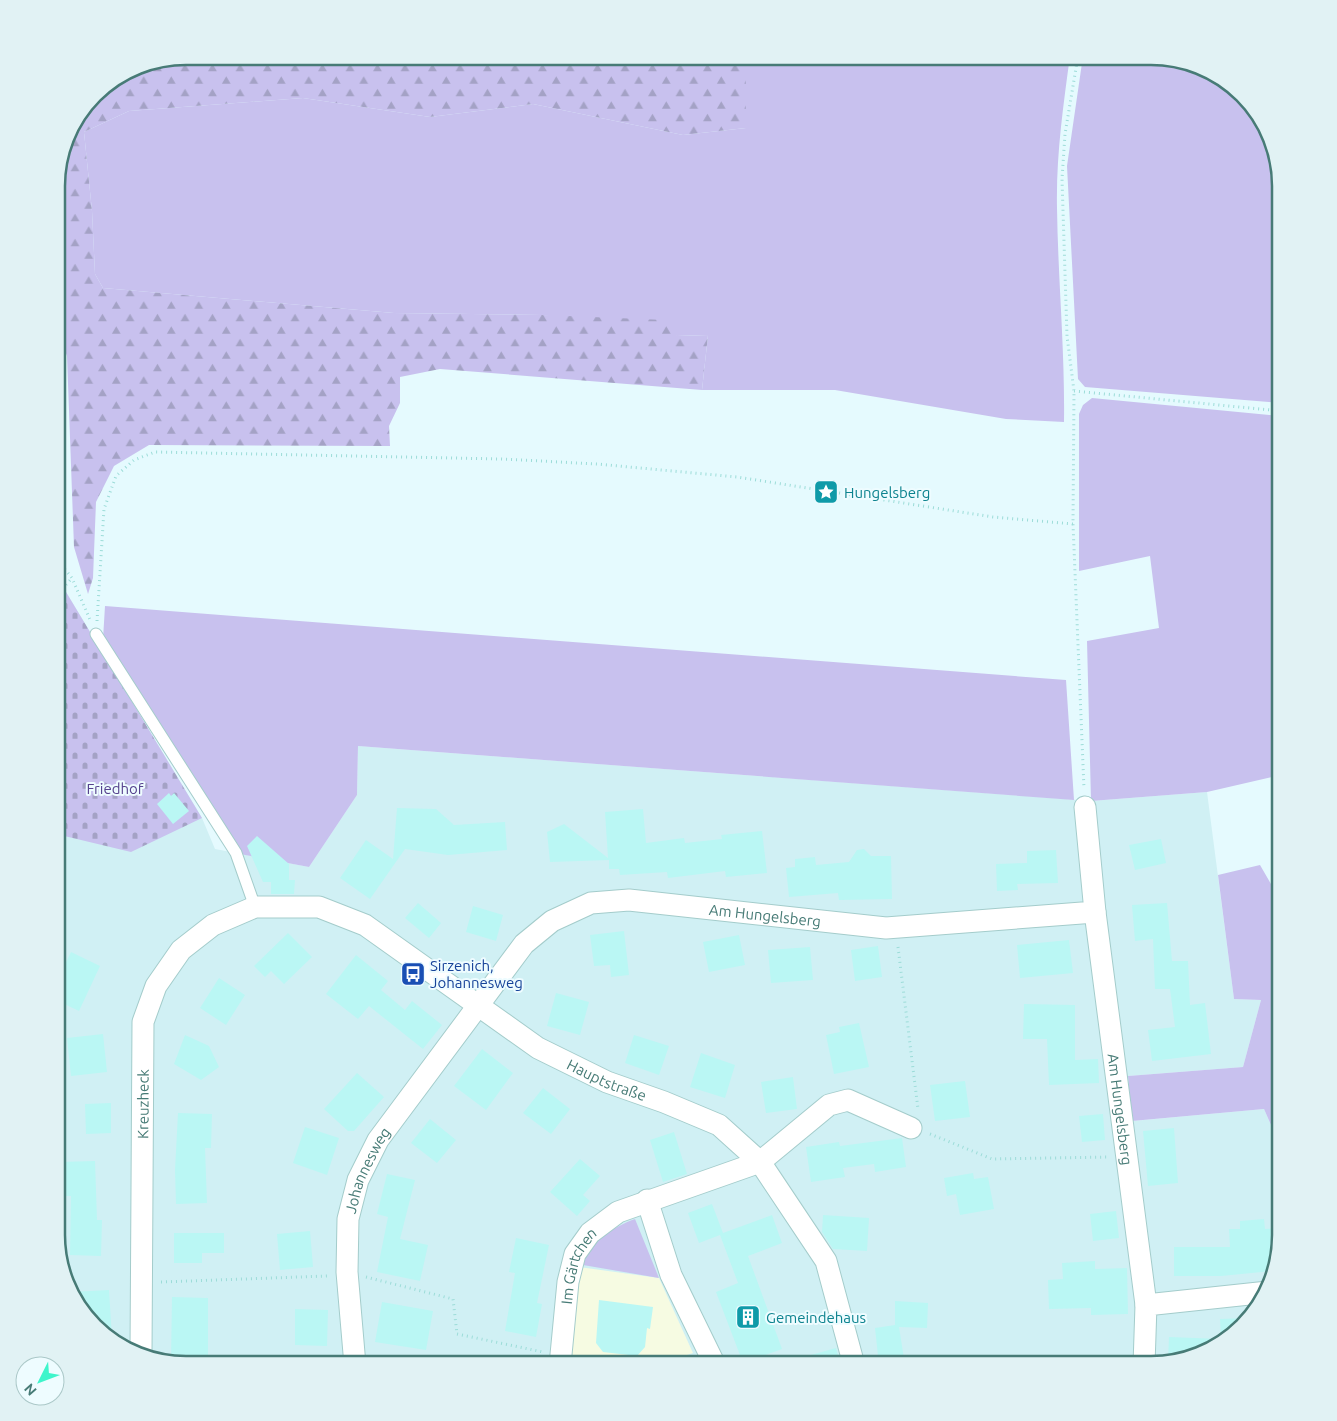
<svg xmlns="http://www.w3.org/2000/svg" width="1337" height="1421" viewBox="0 0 1337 1421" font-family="Ubuntu,sans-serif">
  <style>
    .residential { fill: #d0f0f4 }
    .education { fill: #f6fbe2 }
    .green { fill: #c8c1ee }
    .forest { fill: url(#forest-firs) }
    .cemetery { fill: url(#cemetery-stones) }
    .building { fill: #baf7f4 }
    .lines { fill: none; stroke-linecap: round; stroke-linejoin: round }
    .lane-casing { stroke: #a4cccb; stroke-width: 13 }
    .street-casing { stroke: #a4cccb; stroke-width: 23 }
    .path { stroke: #9cdcd8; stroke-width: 3; stroke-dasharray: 1 4; stroke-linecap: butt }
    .lane { stroke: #fff; stroke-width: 11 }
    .street { stroke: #fff; stroke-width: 21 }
    .labels { text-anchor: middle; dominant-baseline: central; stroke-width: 4; stroke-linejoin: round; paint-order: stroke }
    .culture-label { font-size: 15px; fill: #0d838f; stroke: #eefcff; text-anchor: start }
    .park-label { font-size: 15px; fill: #56428e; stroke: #eefcff }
    .street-label { font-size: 15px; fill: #477b76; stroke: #eefcff }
    .transit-label { font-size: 15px; fill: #164399; stroke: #eefcff; text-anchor: start }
    .rim { fill: none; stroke: #477b76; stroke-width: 2.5 }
  </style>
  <defs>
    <pattern id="forest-firs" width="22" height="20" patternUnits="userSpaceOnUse" patternTransform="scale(1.25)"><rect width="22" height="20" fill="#c8c1ee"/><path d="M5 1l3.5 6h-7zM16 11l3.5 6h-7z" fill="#a4a2c5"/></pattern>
    <pattern id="cemetery-stones" width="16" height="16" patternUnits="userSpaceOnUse" patternTransform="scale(1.25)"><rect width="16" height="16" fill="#c8c1ee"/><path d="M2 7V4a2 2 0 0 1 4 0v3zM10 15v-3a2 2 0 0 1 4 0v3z" fill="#a4a2c5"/></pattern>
  </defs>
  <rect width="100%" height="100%" fill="#e5fafe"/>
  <!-- residential -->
  <path class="residential" d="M66,592L202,818L215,849L309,867L357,795L358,746L1091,801L1207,792L1234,999L1261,1000L1243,1067L1128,1076L1133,1121L1264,1109L1281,1148V1236L1267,1293L1230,1338L1193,1358L1152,1365H185L128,1351L83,1314L63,1277L56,1236V607Z"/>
  <!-- education -->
  <path class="education" d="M579,1267L659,1278L693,1353L657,1365H620L565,1354Z"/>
  <!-- green -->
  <path class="green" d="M746,56H1070C1063,107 1056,157 1057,208C1058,280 1065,350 1064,422L1006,419L835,390H702L708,335L677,336L542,315L394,313L103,288L95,274L92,211L84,132L129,111L303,98L430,117L533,104L683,135L746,128Z
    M1083,56L1159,57L1209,70L1254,107L1274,144L1281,185V403L1085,387L1078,379L1067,166Z
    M1092,398L1281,416V775L1207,792L1091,801L1087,641L1159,628L1150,556L1079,571V414L1083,405Z
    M105,606L1066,680L1074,800L358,746L357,795L309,867L240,854L103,639Z
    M1260,865L1279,898H1281V1148L1264,1109L1132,1121L1128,1076L1243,1067L1261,1000L1234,999L1218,875Z
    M635,1219L659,1278L583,1265C591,1241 613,1227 635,1219Z"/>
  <!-- forest -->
  <path class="forest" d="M186,56H746V128L683,135L533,104L430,117L303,98L129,111L84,132L92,211L95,274L103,288L394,313L542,315L665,320L677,336L708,335L702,390L440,369L400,377V403L389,426L390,446L149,445L114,466L96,502L93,578L88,594L74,547L67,356L57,329V177L69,129L100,89L136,66Z"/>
  <!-- cemetery -->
  <path class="cemetery" d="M66,592L202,818L131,852L56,834V607Z"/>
  <!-- building -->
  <path class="building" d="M169,793L171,796L174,793L189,811L173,824L157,804Z
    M397,808L436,809L454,825L505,822L507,850L448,855L405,849L370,899L340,878L366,840L393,859Z
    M643,809L646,843L684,838L685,843L722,839L721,835L762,831L767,873L726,877L725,871L668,878L667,872L620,875L619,869H609V860L550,862L547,832L564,824L608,858L605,812Z
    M257,836L289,864V880H295L294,894H271V882H263L247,846Z
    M1161,839L1166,863L1135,870L1129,845Z
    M864,849L871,856H891L892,899L839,900L838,893L789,897L786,868L795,867V859L815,857L816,865L849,862L857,850Z
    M1056,850L1058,883L1017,884L1018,890L997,891L996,864L1027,863V851Z
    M418,903L441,923L429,938L405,918Z
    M1167,903L1172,961H1188L1190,1005L1205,1003L1211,1054L1152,1061L1148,1030L1175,1027L1170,989H1155L1153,939L1135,941L1132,905Z
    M473,906L503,915L496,941L466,932Z
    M624,931L629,975L611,977L610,965L594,966L590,935Z
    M288,933L312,957L284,984L271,971L265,977L254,966Z
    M739,935L745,965L709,972L703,942Z
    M1069,940L1073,973L1020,978L1017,945Z
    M878,946L882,977L855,981L851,950Z
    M810,947L813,980L771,983L768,950Z
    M71,952L100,966L79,1011L56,1000V982Z
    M356,955L388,981L381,990L405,1010L412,1001L442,1025L423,1049L369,1006L358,1019L326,994Z
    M219,978L245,995L226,1025L200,1008Z
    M556,993L589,1002L580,1035L547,1026Z
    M1024,1004L1075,1005V1060L1098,1059L1099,1083L1049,1085L1047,1039H1023Z
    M859,1023L869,1067L834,1074L826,1035L840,1032L839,1027Z
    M103,1034L107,1072L71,1076L67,1038Z
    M185,1035L209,1046L219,1067L201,1080L174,1064Z
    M634,1035L669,1046L659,1075L625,1063Z
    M482,1049L513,1073L486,1110L454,1086Z
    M701,1053L735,1065L725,1098L690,1087Z
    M357,1073L384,1097L354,1131H348L324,1109Z
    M793,1077L797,1109L766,1113L761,1082Z
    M965,1081L970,1117L935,1121L930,1085Z
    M543,1088L570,1109L551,1134L523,1113Z
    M111,1103V1133L86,1134L85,1104Z
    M178,1113L212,1114L211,1148H205L207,1203L176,1204L175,1170Z
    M1103,1114L1105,1140L1082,1142L1079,1116Z
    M430,1119L456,1140L437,1163L411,1143Z
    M305,1127L339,1138L327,1175L293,1163Z
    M1174,1128L1178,1183L1148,1186L1143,1131Z
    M674,1132L687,1174L663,1182L650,1140Z
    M902,1138L906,1167L875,1172L874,1164L843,1168L845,1177L811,1182L806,1147L839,1142L840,1146Z
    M580,1159L600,1176L583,1195L590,1201L577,1216L550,1192Z
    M95,1161L97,1220H102L101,1256L70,1255L71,1196H60L59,1162Z
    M973,1173L974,1179L988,1177L994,1209L960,1215L956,1194L947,1196L944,1178Z
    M387,1174L415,1180L400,1239L428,1245L420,1281L377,1272L388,1217L377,1214Z
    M712,1204L723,1233L772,1215L782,1243L748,1256L782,1349L743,1363L716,1292L738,1283L720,1235L699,1243L688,1213Z
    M1116,1211L1119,1238L1093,1241L1090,1214Z
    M823,1215L869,1218L867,1251L833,1249L822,1232Z
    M1264,1219L1265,1229L1281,1228L1272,1271L1221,1276H1174V1247H1230L1229,1229H1240V1221Z
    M310,1231L313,1267L280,1270L277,1234Z
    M174,1233H224V1253H202V1263H174Z
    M516,1238L549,1245L537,1303L542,1304L536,1337L505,1331L515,1273L509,1272Z
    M1095,1261V1269L1127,1268L1128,1314L1091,1315V1308L1049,1309L1048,1280L1063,1279L1062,1263Z
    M109,1290L112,1338L83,1314L71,1292Z
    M172,1297L208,1298V1365H185L171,1361Z
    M599,1300L653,1307L650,1329L647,1328L645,1347L637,1356L603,1352L596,1343Z
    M895,1301L928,1303L927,1328L899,1327L905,1365H879L875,1328L895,1325Z
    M382,1302L433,1311L426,1350L375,1342Z
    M295,1309L328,1310L327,1346L295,1345Z
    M1247,1318L1230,1338L1193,1358L1168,1362L1169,1337L1221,1339L1220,1319Z
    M836,1348L841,1365H794L793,1360Z"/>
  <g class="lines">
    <defs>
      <path id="lane" d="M96,634L236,853L255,907"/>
      <g id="street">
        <path id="s1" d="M1095,912L1146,1305"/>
        <path d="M647,1200L671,1275L715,1365"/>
        <path id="s2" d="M141,1354L143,1022L156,986L181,950L213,925L255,907H319L365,925L538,1048L607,1082L664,1102L719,1125L760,1162L826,1261L854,1365"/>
        <path id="s3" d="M355,1365L347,1272L348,1219L358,1180L378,1140L524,944L552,921L591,903L629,900L886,928L1095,912L1085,807"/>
        <path id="s4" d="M560,1365L568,1282L575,1254L590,1233L618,1212L760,1162L829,1105L848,1100L911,1128"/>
        <path d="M1144,1365L1146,1305L1268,1292"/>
      </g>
    </defs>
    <!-- lane casing -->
    <use href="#lane" class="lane-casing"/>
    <!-- street casing -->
    <use href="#street" class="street-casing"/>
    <!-- path -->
    <path class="path" d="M1078,56L1065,134L1062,179L1067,336L1074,391L1073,524L1084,789
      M1074,391L1281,411
      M56,450L63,567L72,578L91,622
      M56,596L72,578
      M97,621L104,509L116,476L134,460L155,452L502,459L597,464L737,477L993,517L1073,524
      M898,947L918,1109
      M930,1134L992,1159L1109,1157
      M366,1277L453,1299L457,1334L543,1352
      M161,1282L327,1276"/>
    <!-- lane -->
    <use href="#lane" class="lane"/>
    <!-- street -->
    <use href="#street" class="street"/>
  </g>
  <!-- icons -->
  <defs>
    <symbol id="sight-square" viewBox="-11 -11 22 22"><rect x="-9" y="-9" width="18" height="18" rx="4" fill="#0f9aa8" stroke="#eefcff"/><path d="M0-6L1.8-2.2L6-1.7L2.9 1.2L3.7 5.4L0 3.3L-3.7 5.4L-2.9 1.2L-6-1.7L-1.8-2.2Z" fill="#fff"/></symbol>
    <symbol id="bus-square" viewBox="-11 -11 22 22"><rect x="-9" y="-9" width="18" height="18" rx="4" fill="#1a4fb4" stroke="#eefcff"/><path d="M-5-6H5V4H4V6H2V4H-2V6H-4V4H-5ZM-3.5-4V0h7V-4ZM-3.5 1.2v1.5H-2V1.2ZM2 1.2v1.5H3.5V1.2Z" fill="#fff"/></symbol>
    <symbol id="building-square" viewBox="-11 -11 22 22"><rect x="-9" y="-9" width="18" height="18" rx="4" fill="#0f9aa8" stroke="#eefcff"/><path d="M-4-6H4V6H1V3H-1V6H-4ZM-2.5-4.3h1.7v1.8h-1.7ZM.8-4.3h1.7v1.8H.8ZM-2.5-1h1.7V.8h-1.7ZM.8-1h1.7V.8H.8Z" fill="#fff"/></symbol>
  </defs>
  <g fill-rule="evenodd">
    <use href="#sight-square" x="812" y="478" width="28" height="28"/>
    <use href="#bus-square" x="399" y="960" width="28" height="28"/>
    <use href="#building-square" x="734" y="1303" width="28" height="28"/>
  </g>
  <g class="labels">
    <!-- culture labels -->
    <g class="culture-label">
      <text x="844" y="492">Hungelsberg</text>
      <text x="766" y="1317">Gemeindehaus</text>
    </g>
    <!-- park labels -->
    <g class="park-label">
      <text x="115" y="788">Friedhof</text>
    </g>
    <!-- street labels -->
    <g class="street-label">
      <text stroke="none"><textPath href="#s3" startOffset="730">Am Hungelsberg</textPath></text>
      <text stroke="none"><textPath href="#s2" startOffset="902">Hauptstraße</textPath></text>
      <text stroke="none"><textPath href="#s2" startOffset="250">Kreuzheck</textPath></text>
      <text stroke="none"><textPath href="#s1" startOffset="199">Am Hungelsberg</textPath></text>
      <text stroke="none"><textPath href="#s3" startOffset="199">Johannesweg</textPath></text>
      <text stroke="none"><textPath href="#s4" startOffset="102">Im Gärtchen</textPath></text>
    </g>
    <!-- transit labels -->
    <g class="transit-label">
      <text x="430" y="965">Sirzenich,<tspan x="430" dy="17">Johannesweg</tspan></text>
    </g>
  </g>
  <!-- crop -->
  <path d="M0 0H1337V1421H0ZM186 65H1151A121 121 0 0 1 1272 186V1235A121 121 0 0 1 1151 1356H186A121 121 0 0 1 65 1235V186A121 121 0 0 1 186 65Z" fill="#e1f2f4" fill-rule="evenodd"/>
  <path class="rim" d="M186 65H1151A121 121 0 0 1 1272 186V1235A121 121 0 0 1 1151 1356H186A121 121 0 0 1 65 1235V186A121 121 0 0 1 186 65Z"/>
  <!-- north arrow -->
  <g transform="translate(40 1381) rotate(228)"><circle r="24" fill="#eefcff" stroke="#abc8c8"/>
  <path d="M0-4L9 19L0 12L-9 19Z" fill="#3ef5cb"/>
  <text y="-8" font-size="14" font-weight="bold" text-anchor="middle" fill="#477b76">N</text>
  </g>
</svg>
